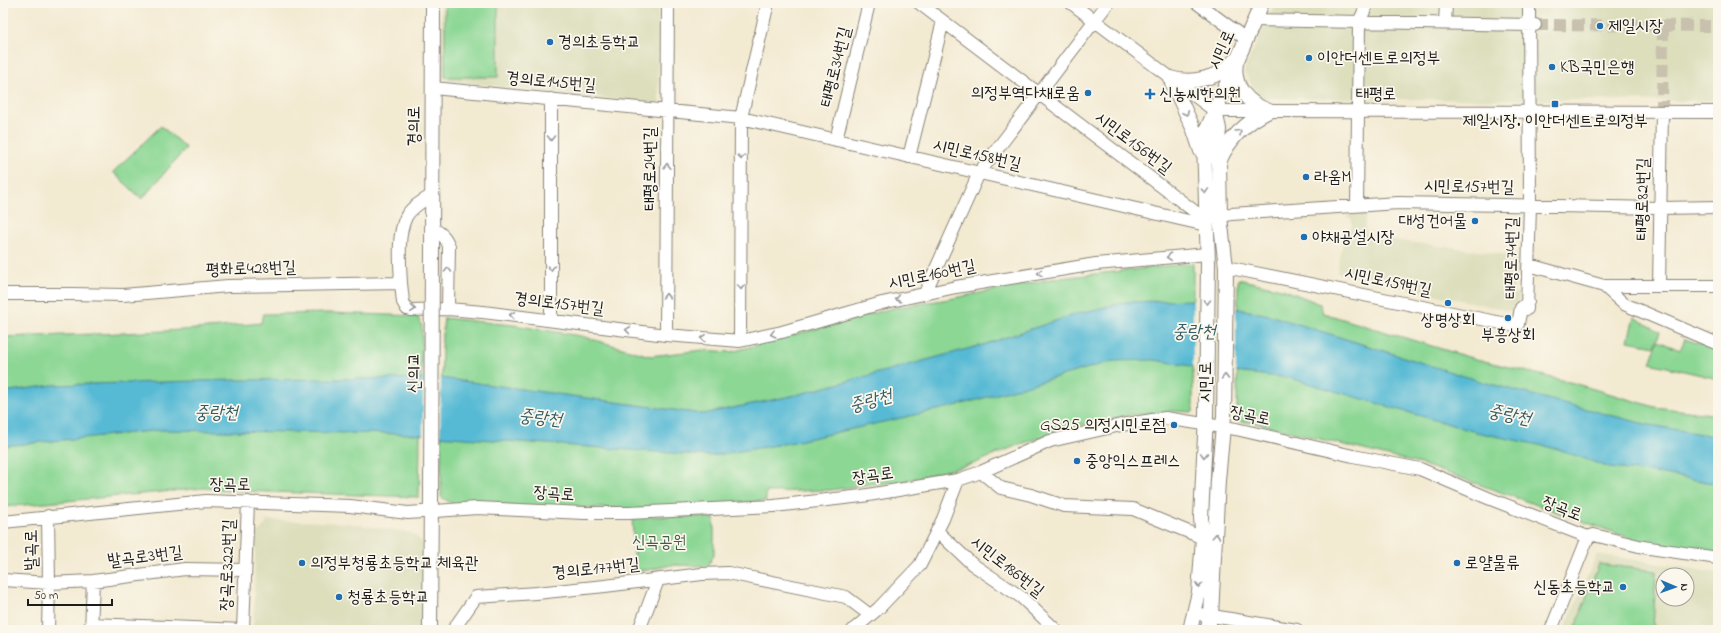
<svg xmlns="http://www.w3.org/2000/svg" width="1721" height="633" viewBox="0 0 1721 633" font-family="'Indie Flower','Poor Story',sans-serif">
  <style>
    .built { fill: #dcdebc; fill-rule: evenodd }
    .green { fill: #8cd794; stroke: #547a58 }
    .water { fill: #56bad4; stroke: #396b78 }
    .pier { fill: #f3ead2 }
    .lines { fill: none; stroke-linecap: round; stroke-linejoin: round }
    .minor-tunnel { stroke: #c8c1ae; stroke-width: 12; stroke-dasharray: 12 6; stroke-linecap: butt }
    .minor-casing { stroke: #888377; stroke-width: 14 }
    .tertiary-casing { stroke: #888377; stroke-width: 16 }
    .minor { stroke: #fff; stroke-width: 12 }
    .tertiary { stroke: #fff; stroke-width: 14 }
    .tertiary-bridge-casing { stroke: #888377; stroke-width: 16; stroke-linecap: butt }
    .tertiary-bridge { stroke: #fff; stroke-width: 14 }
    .oneway { stroke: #999 }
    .poi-dot { fill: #1f6fb2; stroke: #fbf7ec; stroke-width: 1.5 }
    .labels { text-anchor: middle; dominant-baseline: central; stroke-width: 3.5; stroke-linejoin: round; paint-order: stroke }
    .poi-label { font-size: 17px; fill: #1c1c1c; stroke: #fbf7ec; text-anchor: start }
    .street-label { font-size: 17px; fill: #1c1c1c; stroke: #fbf7ec }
    .park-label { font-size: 17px; fill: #435d46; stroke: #fbf7ec }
    .water-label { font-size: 18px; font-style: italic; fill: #335b66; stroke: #fbf7ec }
  </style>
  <rect width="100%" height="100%" fill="#fbf7ec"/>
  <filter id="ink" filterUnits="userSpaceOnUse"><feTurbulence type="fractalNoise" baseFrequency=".025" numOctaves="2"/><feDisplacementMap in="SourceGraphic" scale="8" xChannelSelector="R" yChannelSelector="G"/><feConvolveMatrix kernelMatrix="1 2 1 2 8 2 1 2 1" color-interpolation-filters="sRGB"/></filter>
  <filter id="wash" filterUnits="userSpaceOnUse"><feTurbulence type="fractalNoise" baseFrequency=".012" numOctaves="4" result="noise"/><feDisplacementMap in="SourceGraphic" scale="16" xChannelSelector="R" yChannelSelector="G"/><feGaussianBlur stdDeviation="0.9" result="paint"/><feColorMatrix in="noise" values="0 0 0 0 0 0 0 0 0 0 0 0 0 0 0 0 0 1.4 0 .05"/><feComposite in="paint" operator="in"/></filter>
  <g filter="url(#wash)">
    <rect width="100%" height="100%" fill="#f3ead2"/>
    <!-- built -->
    <path class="built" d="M441,3H658L659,104L441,80Z
      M1275,3H1718V101L1259,98L1244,71Z
      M1369,213L1365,219V229L1370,237L1518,256L1516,267L1520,268V274H1516L1513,292L1520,294L1516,312L1337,273L1345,231L1352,226V219L1346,215Z
      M265,520L347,523L412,533L422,542L423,630H253L256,535L267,523Z
      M1597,554L1718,573V630H1564ZM1663,575H1687V599H1663Z"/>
    <!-- green -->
    <path class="green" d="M445,3H498V77H445Z
      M161,126L186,148L142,199L113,172Z
      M1193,263V412L1169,411L1131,415L1076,426L1018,445L973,464L900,482L871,484L831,490L766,492V501L644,509L454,505L441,497L442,335L444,318L513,325L581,336L650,356L703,350L731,352L893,308L949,299L1051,279Z
      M1238,279L1285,290L1320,304L1323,313L1468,357L1573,383L1655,407L1718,415V553L1641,542L1424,465L1256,423L1237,421Z
      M330,313L417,316L422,326L419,497L242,491L204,488L3,507V337C89,334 175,333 261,323L263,314Z
      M1634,317L1660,332L1655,346L1628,341Z
      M1685,339L1718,350V379L1650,363L1658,341L1680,350Z
      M632,516L714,517V554L708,566L671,565L649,570H635Z
      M1599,564L1656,571L1653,630H1574Z"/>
    <!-- water -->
    <path class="water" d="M1195,300L1269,315L1483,382L1563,403L1645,424L1718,437V484L1664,474L1610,468L1558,449L1476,432L1290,378L1216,370L1154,360L1113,361L959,405L794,442L711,456L410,434L161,430L3,446V392L53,385L233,380L441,378L703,414L796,395L986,344L1076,314L1126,302Z"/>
    <!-- pier -->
    <path class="pier" d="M1193,298L1236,306V375L1193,369Z
      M423,376H441L440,438L423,437Z"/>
  </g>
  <g filter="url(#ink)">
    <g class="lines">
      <!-- minor-tunnel -->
      <path class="minor-tunnel" d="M1536,25L1718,26
        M1662,112L1663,26"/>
      <defs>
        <path id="minor" d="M919,3L1206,220
          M1071,3L1215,111L1718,112
          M1197,3L1246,39
          M1254,20L1535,25
          M1445,23L1446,3
          M433,88L741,118L1206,225
          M551,99V320
          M836,140L869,3
          M909,157L943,21
          M1357,206L1359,22L1368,3
          M1220,217L1231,214L1398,203L1660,208L1718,207
          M432,228C441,233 445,236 449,246L448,309
          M1529,265L1604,286L1624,304L1718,344
          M1226,267L1516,326L1518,324L1521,308L1528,302
          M401,283L403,302L407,309L411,310L448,309L483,312L666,335L740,341L782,332L882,303L956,287L1096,264L1207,254
          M1604,286H1718
          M1659,286L1662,112
          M925,293L979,173L1108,3
          M3,294H72L123,295L228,286L401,283C400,262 397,236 406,217C411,207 423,201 432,195
          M1527,309L1530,205L1529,3
          M666,335L668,3
          M740,341L741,118L768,3
          M981,472L1001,488L1031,495L1064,506L1133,509L1203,538
          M48,516L49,583L48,630
          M3,522L206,501L350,506L408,513L477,508L584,513H629L774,506L862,496L958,480L981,472L1050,441L1121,425L1165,418L1236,429L1353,456L1420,469L1488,498L1588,537L1594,535L1643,547L1718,558
          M937,531L972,564L1021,597L1056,630
          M3,580L49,583L93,581L185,569L245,570
          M1194,613L1297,630
          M91,624L243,630
          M91,630L93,581
          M243,630L248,502
          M453,630L476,597L536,593L605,586L702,574L728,573L846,597L870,615
          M639,630L658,580
          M853,630L879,608L920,565L943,519L958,480
          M1551,630L1588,537"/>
        <path id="tertiary" d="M1236,63C1232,86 1248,104 1269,111
          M1170,78L1194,130L1201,151
          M1170,78C1191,85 1220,78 1234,61
          M1219,162C1229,138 1246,122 1269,111
          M432,250L433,3
          M430,630L431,495
          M1190,630L1199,592L1203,538L1201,518L1206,416L1208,263L1204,143L1207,129L1262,3
          M1207,630L1211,615L1218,480L1224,416L1226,267L1220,217L1219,163L1217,156L1219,129L1215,111"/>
      </defs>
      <!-- minor casing -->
      <use href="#minor" class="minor-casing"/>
      <!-- tertiary casing -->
      <use href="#tertiary" class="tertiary-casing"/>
      <!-- minor -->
      <use href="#minor" class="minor"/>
      <!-- tertiary -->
      <use href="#tertiary" class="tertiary"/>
      <defs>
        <path id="tertiary-bridge" d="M431,495L432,250"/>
      </defs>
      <!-- tertiary-bridge casing -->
      <use href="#tertiary-bridge" class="tertiary-bridge-casing"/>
      <!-- tertiary-bridge -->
      <use href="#tertiary-bridge" class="tertiary-bridge"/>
    </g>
    <!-- one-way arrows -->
    <defs><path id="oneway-chevron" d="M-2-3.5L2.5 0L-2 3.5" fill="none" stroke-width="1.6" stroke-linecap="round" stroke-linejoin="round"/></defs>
    <g class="oneway">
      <use href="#oneway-chevron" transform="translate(1186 113) rotate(65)"/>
      <use href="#oneway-chevron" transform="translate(1239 132) rotate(-45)"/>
      <use href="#oneway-chevron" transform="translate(551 138) rotate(90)"/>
      <use href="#oneway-chevron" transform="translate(741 157) rotate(90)"/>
      <use href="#oneway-chevron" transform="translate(667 166) rotate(-90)"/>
      <use href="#oneway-chevron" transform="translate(1205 191) rotate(88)"/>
      <use href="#oneway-chevron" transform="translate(1169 257) rotate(175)"/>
      <use href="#oneway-chevron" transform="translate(551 268) rotate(90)"/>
      <use href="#oneway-chevron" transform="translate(448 270) rotate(-89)"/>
      <use href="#oneway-chevron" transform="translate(1040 273) rotate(171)"/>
      <use href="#oneway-chevron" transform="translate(741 287) rotate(90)"/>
      <use href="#oneway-chevron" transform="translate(666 296) rotate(-90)"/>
      <use href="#oneway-chevron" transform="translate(898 299) rotate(167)"/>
      <use href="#oneway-chevron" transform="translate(1207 302) rotate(91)"/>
      <use href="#oneway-chevron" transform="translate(413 309) rotate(5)"/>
      <use href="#oneway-chevron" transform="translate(512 315) rotate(-173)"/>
      <use href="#oneway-chevron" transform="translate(628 330) rotate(-172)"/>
      <use href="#oneway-chevron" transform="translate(773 334) rotate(166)"/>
      <use href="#oneway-chevron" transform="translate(703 338) rotate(-177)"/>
      <use href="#oneway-chevron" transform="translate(1225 377) rotate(-89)"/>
      <use href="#oneway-chevron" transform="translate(1204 455) rotate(92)"/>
      <use href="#oneway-chevron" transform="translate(1216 536) rotate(-87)"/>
      <use href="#oneway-chevron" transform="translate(1199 585) rotate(96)"/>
    </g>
  </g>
  <!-- markers -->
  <g class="poi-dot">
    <circle cx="1600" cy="26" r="4"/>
    <circle cx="550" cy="42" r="4"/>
    <circle cx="1309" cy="58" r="4"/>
    <circle cx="1552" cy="67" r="4"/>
    <circle cx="1088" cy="93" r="4"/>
    <path d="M1148 88h4v4h4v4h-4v4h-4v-4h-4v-4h4z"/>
    <rect x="1551" y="100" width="8" height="8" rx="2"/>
    <circle cx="1306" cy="177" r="4"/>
    <circle cx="1475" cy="221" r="4"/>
    <circle cx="1304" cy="237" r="4"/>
    <circle cx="1448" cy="303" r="4"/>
    <circle cx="1508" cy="318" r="4"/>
    <circle cx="1174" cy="425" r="4"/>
    <circle cx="1077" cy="461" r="4"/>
    <circle cx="302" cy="563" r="4"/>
    <circle cx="1457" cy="563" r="4"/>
    <circle cx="1623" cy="587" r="4"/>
    <circle cx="339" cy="597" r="4"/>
  </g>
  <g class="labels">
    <!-- poi labels -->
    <g class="poi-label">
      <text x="1608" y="26">제일시장</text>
      <text x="558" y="42">경의초등학교</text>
      <text x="1317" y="58">이안더센트로의정부</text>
      <text x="1560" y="67">KB국민은행</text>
      <text x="1080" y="93" text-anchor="end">의정부역다채로움</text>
      <text x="1159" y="94">신농씨한의원</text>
      <text x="1555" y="121" text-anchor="middle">제일시장. 이안더센트로의정부</text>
      <text x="1314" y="177">라움M</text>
      <text x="1467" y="221" text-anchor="end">대성건어물</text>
      <text x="1312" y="237">야채공설시장</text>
      <text x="1448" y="320" text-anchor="middle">상명상회</text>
      <text x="1508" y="335" text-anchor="middle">부흥상회</text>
      <text x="1166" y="425" text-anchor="end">GS25 의정시민로점</text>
      <text x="1085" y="461">중앙익스프레스</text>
      <text x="310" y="563">의정부청룡초등학교 체육관</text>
      <text x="1465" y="563">로얄물류</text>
      <text x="1615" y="587" text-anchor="end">신동초등학교</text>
      <text x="347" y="597">청룡초등학교</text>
    </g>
    <!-- street labels -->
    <g class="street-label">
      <text transform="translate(1222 50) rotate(-66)">시민로</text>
      <text transform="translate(836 67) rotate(-76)">태평로34번길</text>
      <text transform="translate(551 82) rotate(5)">경의로145번길</text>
      <text x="1376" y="94">태평로</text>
      <text transform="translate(414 126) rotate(-90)">경의로</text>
      <text transform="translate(1133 143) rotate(37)">시민로156번길</text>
      <text transform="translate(977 155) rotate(13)">시민로158번길</text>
      <text transform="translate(650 169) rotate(-90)">태평로24번길</text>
      <text transform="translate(1469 187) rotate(1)">시민로157번길</text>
      <text transform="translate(1643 199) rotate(-89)">태평로82번길</text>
      <text transform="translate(1512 258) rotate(-89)">태평로74번길</text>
      <text transform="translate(251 269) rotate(-2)">평화로428번길</text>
      <text transform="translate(932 275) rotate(-12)">시민로160번길</text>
      <text transform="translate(1388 282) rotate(12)">시민로159번길</text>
      <text transform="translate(559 304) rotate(7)">경의로157번길</text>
      <text transform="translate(414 373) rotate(-90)">신의교</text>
      <text transform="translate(1206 382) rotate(-89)">시민로</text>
      <text transform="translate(1250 416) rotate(12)">장곡로</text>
      <text transform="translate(873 476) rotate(-8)">장곡로</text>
      <text transform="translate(230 485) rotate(1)">장곡로</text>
      <text transform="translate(554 494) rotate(4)">장곡로</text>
      <text transform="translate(1562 509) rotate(21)">장곡로</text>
      <text transform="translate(32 550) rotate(-91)">발곡로</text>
      <text transform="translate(145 557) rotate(-7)">발곡로3번길</text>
      <text transform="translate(228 565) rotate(-88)">장곡로322번길</text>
      <text transform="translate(1007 567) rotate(38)">시민로186번길</text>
      <text transform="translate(596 569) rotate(-6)">경의로177번길</text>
    </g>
    <!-- park labels -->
    <g class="park-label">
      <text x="659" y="542">신곡공원</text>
    </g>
    <!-- water labels -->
    <g class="water-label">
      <text x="1194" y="333">중랑천</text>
      <text transform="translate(871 402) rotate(-15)">중랑천</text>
      <text x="216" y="414">중랑천</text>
      <text transform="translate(1509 416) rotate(12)">중랑천</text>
      <text transform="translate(540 419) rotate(6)">중랑천</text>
    </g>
  </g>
  <!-- margin -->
  <rect width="1721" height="633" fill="none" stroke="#fbf7ec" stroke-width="16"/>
  <!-- north arrow -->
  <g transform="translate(1675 587) rotate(92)"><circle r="19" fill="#fbf7ec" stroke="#a29f99"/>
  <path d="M0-3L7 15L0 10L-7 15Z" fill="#1f6fb2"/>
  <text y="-6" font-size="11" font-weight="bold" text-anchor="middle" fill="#1c1c1c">N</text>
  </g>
  <!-- scale -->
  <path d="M28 599v6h84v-6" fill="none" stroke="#1c1c1c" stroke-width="2"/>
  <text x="34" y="599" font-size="12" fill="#1c1c1c" stroke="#fbf7ec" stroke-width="3" paint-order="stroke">50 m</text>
</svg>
